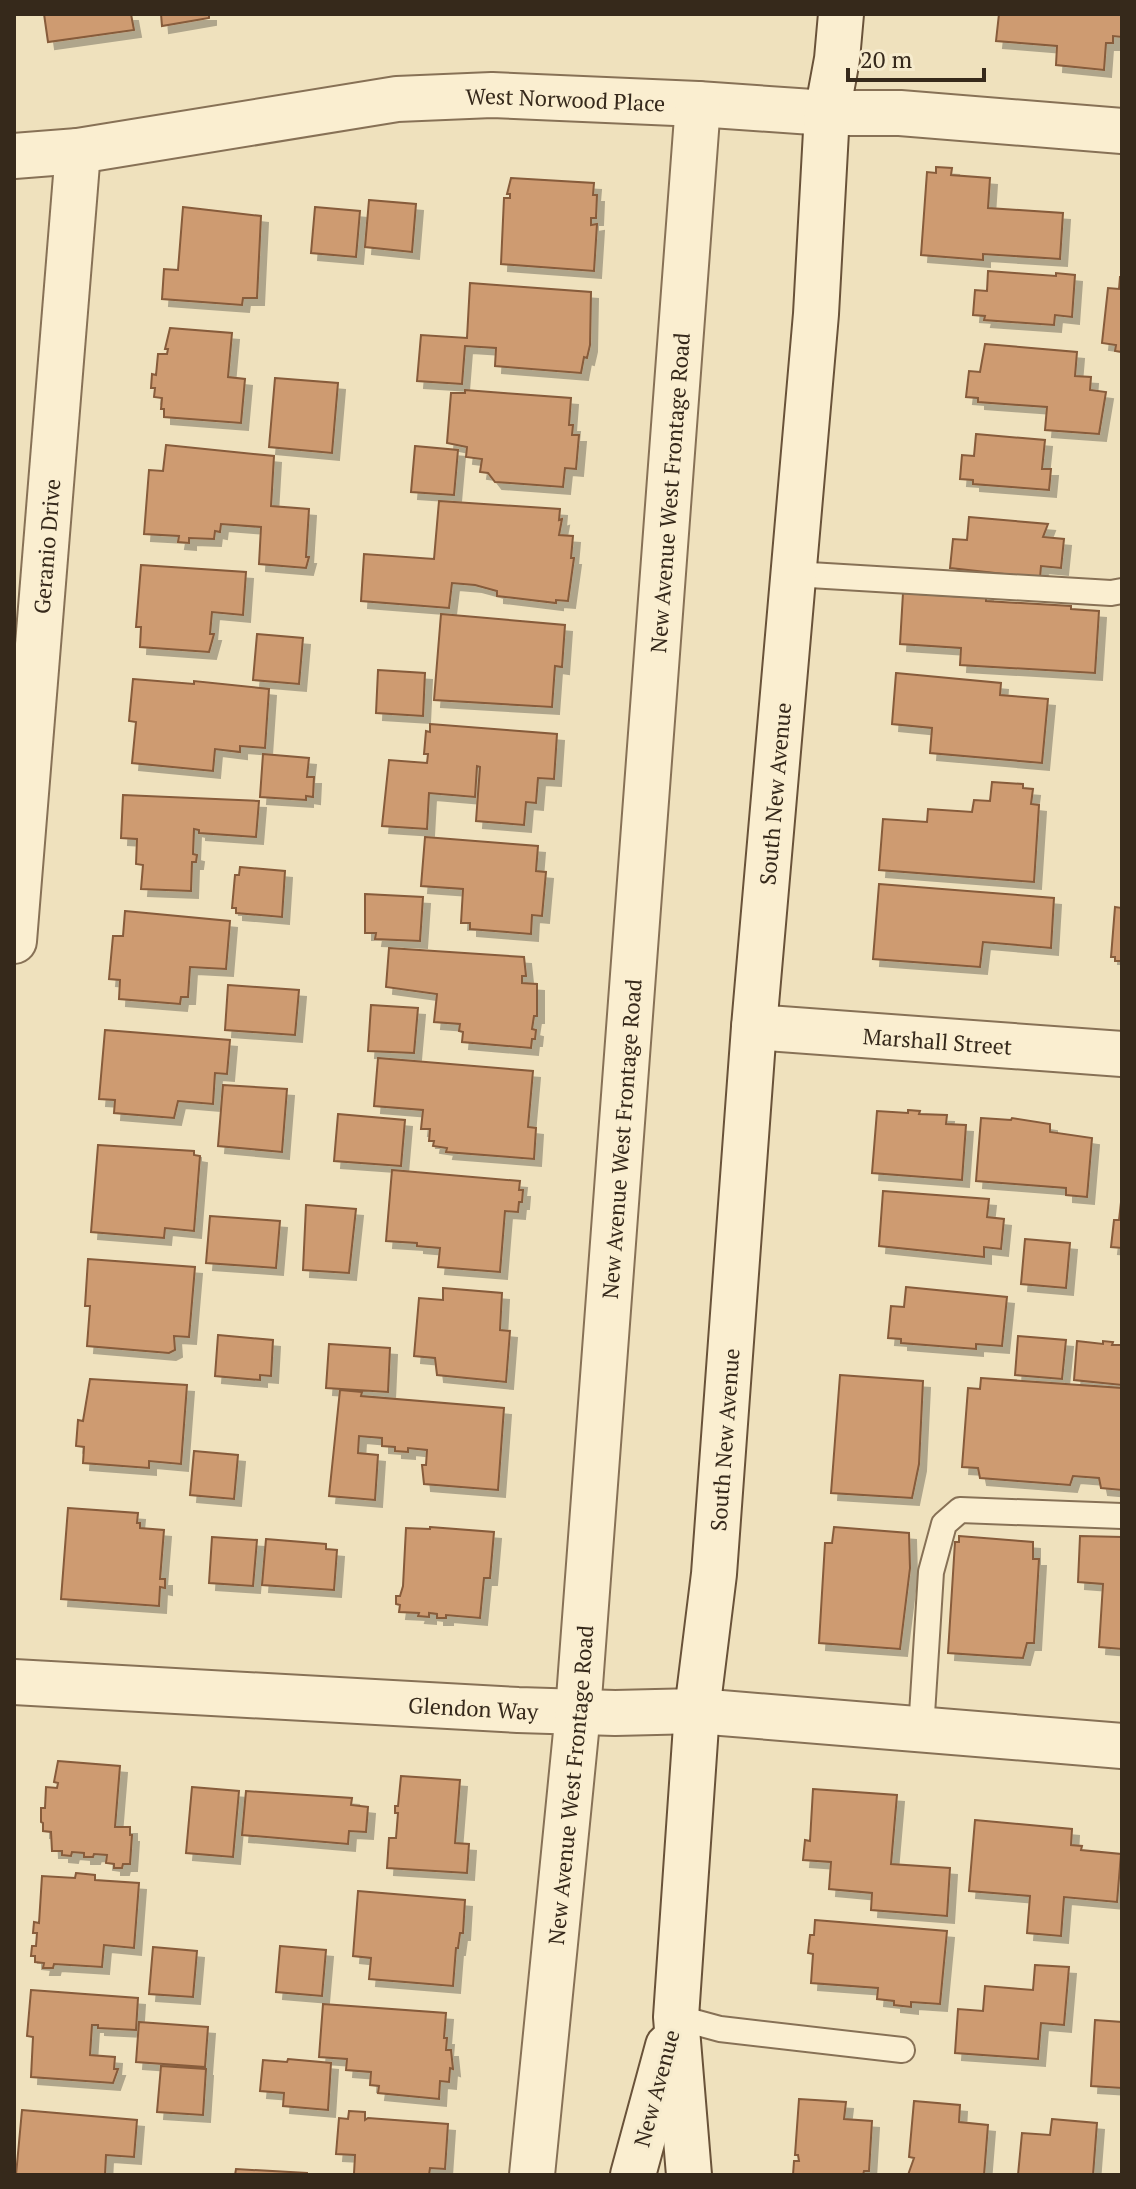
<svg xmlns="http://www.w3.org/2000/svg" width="1136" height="2189" viewBox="0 0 1136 2189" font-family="'PT Serif',serif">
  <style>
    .building { fill: #ce9b71; stroke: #875b3b; stroke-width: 2; filter: url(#shadow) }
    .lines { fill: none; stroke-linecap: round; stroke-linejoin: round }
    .service-casing { stroke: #877156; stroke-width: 28 }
    .minor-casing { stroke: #877156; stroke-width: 48 }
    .secondary-casing { stroke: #695239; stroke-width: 48 }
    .service { stroke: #faeed0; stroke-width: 24 }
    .minor { stroke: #faeed0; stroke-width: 44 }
    .secondary { stroke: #faeed0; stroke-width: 44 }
    .labels { text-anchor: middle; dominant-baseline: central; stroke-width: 6; stroke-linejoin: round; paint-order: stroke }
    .street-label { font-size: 22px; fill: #36291b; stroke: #f6ebcd }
  </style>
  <defs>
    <filter id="shadow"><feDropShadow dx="7" dy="7" stdDeviation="0" flood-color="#0004"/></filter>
  </defs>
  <rect width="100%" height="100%" fill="#efe1bd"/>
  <!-- building -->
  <path class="building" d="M44,14H131L134,30L48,42Z
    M161,14H209V18L162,26Z
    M999,14H1122V37L1113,36V43H1106L1104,70L1056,65L1057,46L996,41Z
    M936,167L952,168L951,175L990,178L988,208L1063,213L1060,259L983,254V260L921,255L927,172L936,173Z
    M511,178L594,183L593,195H597L596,218H591V225L597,224L594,271L501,264L504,198H510V194H507Z
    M369,200L416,204L412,252L365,247Z
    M183,207L261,216L257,298H243L242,305L162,299L164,269L178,270Z
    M315,207L360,211L356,257L311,253Z
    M988,271L1056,276V273L1075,275L1072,317L1055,315L1054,325L984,320L985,316L973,315L975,290L987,291Z
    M1120,277H1122V352L1115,351L1116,345L1102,343L1108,288L1119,289Z
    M470,283L591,292L590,345L587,358L584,357L581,373L495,366L496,348L465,346L462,384L417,381L421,335L467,338Z
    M170,328L232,333L228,377L245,379L241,423L164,417V409H161L162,398L154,397L155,388H151L152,374L156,375L158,354H167L168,349H165Z
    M985,344L1077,352L1075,376L1091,377L1090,390L1106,392L1099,434L1045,430L1047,407L978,402V398L966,397L969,371L980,372Z
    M275,378L338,383L332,453L269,447Z
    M465,390L571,398L569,425H573L572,435H579L576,469L565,468L563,487L495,482L488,473L480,472L482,459L466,457L467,447L447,443L451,393H465Z
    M976,434L1045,440L1042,469H1051L1049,490L973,484V480L960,479L962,455L974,456Z
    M166,445L274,456L271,506L309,509L306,557H309L306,568L259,564L261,527L221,524L220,532L215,531L214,539L189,538V543L178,542L179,536L144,534L149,470L163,471Z
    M415,446L458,450L454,495L411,492Z
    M439,501L560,509L559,520L562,519L559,535L573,536L571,558H574L568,601L556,600V603L497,596V591L475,585L452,583L449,608L361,601L364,554L434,559Z
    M969,517L1048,524L1043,537L1064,539L1061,568L1041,566L1040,578L950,568L953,539L967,540Z
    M141,565L246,572L243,615L212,612L210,634H214L209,652L140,647L141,627H136Z
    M903,593L965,597V593L986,594V601L1071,606V609L1099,611L1095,673L960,665L961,648L900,644Z
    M441,614L565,625L562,667L555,666L552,707L434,700Z
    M257,634L303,638L299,684L253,680Z
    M378,670L425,673L423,716L376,713Z
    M896,673L1001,683L1000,695L1048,699L1042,763L930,753L932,728L892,724Z
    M133,679L194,684V681L269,689L265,748L240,746V752L215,749L213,771L132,763L136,722L129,721Z
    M430,724L557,734L554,779L538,778L536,803L526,802L524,825L476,821L480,767L477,766L475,797L429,793L427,829L382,826L389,760L427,763L428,754H424L426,731L430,732Z
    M263,754L309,758L307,777H314L313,797L306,796V800L260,797Z
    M992,782L1023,784V788L1033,789L1031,804L1039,805L1034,882L879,870L883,819L927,822L928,809L972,812L974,800L990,801Z
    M123,795L259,801L256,837L199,833V830L194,829L193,854L197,855L196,862H192L191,891L141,889L143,865L136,864L137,839L121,838Z
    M425,837L538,846L536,871L546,872L542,916L532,915L531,934L470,929V923H461L463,889L421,886Z
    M240,867L285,871L282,917L236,913V908H232L235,875H239Z
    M879,884L1054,898L1051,948L983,942L980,967L873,959Z
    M365,894L423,897L420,941L375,939L376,933H365Z
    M1115,907L1122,908V961H1115V957H1111Z
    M125,911L230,921L226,969L190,967L188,997H181L180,1004L119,999L120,980L109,979L113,936H123Z
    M389,948L524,957L526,976H522V983L537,984V1016H534L532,1029L536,1030L535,1039H532L531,1048L462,1042L463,1032L459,1031L460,1024L434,1022L437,994L386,987Z
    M228,985L299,990L295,1035L225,1030Z
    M371,1005L418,1008L414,1053L368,1051Z
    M105,1030L230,1040L227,1074L215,1073L213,1104L178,1101L174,1118L114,1113L115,1100L99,1099Z
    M378,1058L533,1071L528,1127L536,1128L534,1159L446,1152L447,1148L433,1146L434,1141H429L430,1129H421L423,1110L374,1106Z
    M223,1085L287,1089L282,1152L218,1146Z
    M908,1110L920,1111L919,1114L947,1115L946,1124L966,1125L962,1180L872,1173L877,1111L908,1113Z
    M338,1114L405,1120L401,1166L334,1161Z
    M981,1118L1011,1120L1012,1118L1050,1124V1132L1092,1138L1087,1197L1066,1195V1188L976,1181Z
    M98,1145L194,1151V1155L200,1156L194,1231L165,1228L164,1238L91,1232Z
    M392,1170L520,1181L519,1190H523L522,1202H519L518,1212L505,1211L500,1272L438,1267L440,1248L417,1246V1243L386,1241Z
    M883,1191L989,1199L987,1217L1004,1219L1001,1249L984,1247V1257L879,1246Z
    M1122,1193V1248L1111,1247L1114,1220H1119Z
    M306,1205L356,1209L349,1273L303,1270Z
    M210,1216L280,1221L276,1268L206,1263Z
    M1025,1239L1070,1243L1066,1288L1021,1284Z
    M88,1259L195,1267L189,1337L174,1336L175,1350L169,1353L87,1346L90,1306H85Z
    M906,1287L1007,1297L1002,1346L976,1344V1349L901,1343V1339L888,1338L891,1306L904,1307Z
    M443,1288L502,1293L500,1330L510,1331L506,1382L437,1375L435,1358L414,1356L419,1298L443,1300Z
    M218,1335L273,1340L271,1376L260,1375V1380L215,1376Z
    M1018,1336L1066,1340L1062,1379L1015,1375Z
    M1077,1341L1103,1344V1341L1113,1342L1112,1345H1122V1385L1074,1380Z
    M329,1344L390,1348L388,1392L326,1388Z
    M840,1375L923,1381L919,1464L912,1498L831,1493Z
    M981,1378L1122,1388V1490L1101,1488L1099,1478L1073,1476L1070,1485L980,1478L978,1468L962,1467L968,1388L980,1389Z
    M90,1379L187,1385L181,1464L149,1461V1468L83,1463L84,1447L76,1446L78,1420L83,1421Z
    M340,1390L362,1392L361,1396L504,1408L498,1490L424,1484L422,1465H426L427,1450L408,1448V1452L395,1451V1447L382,1446V1438L359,1436L358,1453L378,1455L375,1500L329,1496Z
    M194,1451L238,1455L234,1499L190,1495Z
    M68,1508L138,1513L137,1523H140V1528L164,1530L160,1579H165V1588L160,1587L159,1606L61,1599Z
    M430,1527L494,1532L490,1578H484L480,1618L446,1615V1618H437V1614L429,1613V1617L418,1616L419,1613L399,1612L400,1605L396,1604V1596H400L403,1586L406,1528L430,1529Z
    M834,1527L909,1533L910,1568L900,1649L819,1643L825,1543H832Z
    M959,1536L1033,1542V1559H1039L1034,1643H1027L1023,1658L948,1653L955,1542H959Z
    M1080,1536L1122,1537V1649L1099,1647L1103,1584L1078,1582Z
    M212,1537L257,1540L253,1586L209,1583Z
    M266,1539L326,1544V1549L337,1550L334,1590L262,1585Z
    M58,1761L120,1766L115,1827H130V1835H132L130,1864H123L122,1868H114V1864L106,1863L107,1855L94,1854L93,1857H84V1853L72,1852L71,1856L62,1855V1851H52L51,1832L43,1831V1823L41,1822V1808H45L46,1787L57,1788L58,1783L54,1782Z
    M401,1776L460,1780L455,1843L469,1844L467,1873L387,1868L389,1838H396L398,1813H395V1806H398Z
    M192,1787L239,1791L233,1857L186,1853Z
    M813,1789L897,1795L891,1864L950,1868L947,1916L871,1910L872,1893L829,1889L831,1862L803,1860L805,1840L810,1841Z
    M246,1791L352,1798L351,1805L368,1807L366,1832L349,1831L348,1844L242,1835Z
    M975,1820L1072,1829L1071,1845L1082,1846L1081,1850L1121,1854L1117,1902L1064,1897L1061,1936L1027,1933L1030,1896L969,1891Z
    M76,1873L95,1875V1880L139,1883L134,1948L104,1945L102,1967L54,1964L53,1968H43L44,1963L35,1962V1956H31L32,1946H36L37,1933H33L34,1922L39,1923L42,1876L75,1878Z
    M358,1891L465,1900L463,1933H460L458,1948H456L453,1986L369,1979L371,1958L353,1956Z
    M815,1920L947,1931L940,2004L911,2002V2007L894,2005V2001L877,1999L878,1988L811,1983L813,1954L808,1953L810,1935H814Z
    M280,1946L326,1950L322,1996L276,1992Z
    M153,1947L197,1951L193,1997L149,1994Z
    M1035,1965L1069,1967L1064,2025L1041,2023L1038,2059L955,2053L958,2009L983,2011L985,1986L1033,1990Z
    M31,1990L138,1998L136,2030L98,2028V2025H92L90,2055L115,2057L114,2069H118L113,2083L31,2077L33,2037L27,2036Z
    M323,2004L446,2013L444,2038H447L446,2050H451L453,2069L450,2068L449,2082L440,2081L439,2099L378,2093L379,2086L370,2085L371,2072L346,2070L347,2059L319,2057Z
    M1095,2020L1122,2022V2088L1091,2086Z
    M139,2022L208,2027L205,2067L136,2062Z
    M288,2059L331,2063L328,2110L283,2106L284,2093L260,2091L263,2060L287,2062Z
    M161,2066L206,2069L203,2115L157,2112Z
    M799,2099L846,2102L844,2119L872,2121L869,2171H864L863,2175H793L794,2161H799L798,2155H795Z
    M914,2101L960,2105L959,2122L988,2125L984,2175H908L914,2158L909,2157Z
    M22,2110L137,2120L134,2157L106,2155L105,2175H16Z
    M349,2111L365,2112V2120L368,2118L448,2124L445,2169L430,2168L429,2175L354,2174L355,2155L336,2154L339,2118L348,2119Z
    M1052,2119L1097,2123L1093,2175H1018L1022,2133L1050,2135Z
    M236,2169L307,2173V2175H235Z"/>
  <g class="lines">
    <defs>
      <path id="service" d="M793,574L1111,593L1122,591
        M921,1730L931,1572L944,1524L960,1510L1122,1516
        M676,2017L720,2029L902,2050"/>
      <g id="minor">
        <path id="s1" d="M14,156L78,151L397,99L492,95L698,104L827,113H900L1122,131"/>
        <path id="s2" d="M14,941L78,151"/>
        <path id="s3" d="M754,1027L1122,1054"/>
        <path id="s4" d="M14,1682L518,1710L615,1713L697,1711L1122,1746"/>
        <path id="s5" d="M532,2175L578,1712L698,104"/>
      </g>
      <g id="secondary">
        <path d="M633,2175L668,2046"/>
        <path id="s6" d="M689,2175L676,2017L697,1711L714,1574L754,1027L816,314L827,113L837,59L841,14"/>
      </g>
    </defs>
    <!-- service casing -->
    <use href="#service" class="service-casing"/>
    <!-- minor casing -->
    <use href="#minor" class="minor-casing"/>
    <!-- secondary casing -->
    <use href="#secondary" class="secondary-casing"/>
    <!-- service -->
    <use href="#service" class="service"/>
    <!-- minor -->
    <use href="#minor" class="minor"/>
    <!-- secondary -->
    <use href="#secondary" class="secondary"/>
  </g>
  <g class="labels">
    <!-- street labels -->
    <g class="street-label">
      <text stroke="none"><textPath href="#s1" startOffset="556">West Norwood Place</textPath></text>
      <text stroke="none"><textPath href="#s5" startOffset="1688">New Avenue West Frontage Road</textPath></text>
      <text stroke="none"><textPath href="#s2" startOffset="396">Geranio Drive</textPath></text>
      <text stroke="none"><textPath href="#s6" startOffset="1386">South New Avenue</textPath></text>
      <text stroke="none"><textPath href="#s3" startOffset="184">Marshall Street</textPath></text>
      <text stroke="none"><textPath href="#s5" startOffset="1040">New Avenue West Frontage Road</textPath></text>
      <text stroke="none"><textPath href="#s6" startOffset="738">South New Avenue</textPath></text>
      <text stroke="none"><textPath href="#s4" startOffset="460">Glendon Way</textPath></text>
      <text stroke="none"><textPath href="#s5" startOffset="392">New Avenue West Frontage Road</textPath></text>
      <text transform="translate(656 2088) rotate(-75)">New Avenue</text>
    </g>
  </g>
  <!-- border -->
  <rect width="1136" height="2189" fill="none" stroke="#36291b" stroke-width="32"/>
  <!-- scale -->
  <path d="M848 68v12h136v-12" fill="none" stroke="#36291b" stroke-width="4"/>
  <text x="860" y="68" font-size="24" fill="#36291b" stroke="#f6ebcd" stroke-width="6" paint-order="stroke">20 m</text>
</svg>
